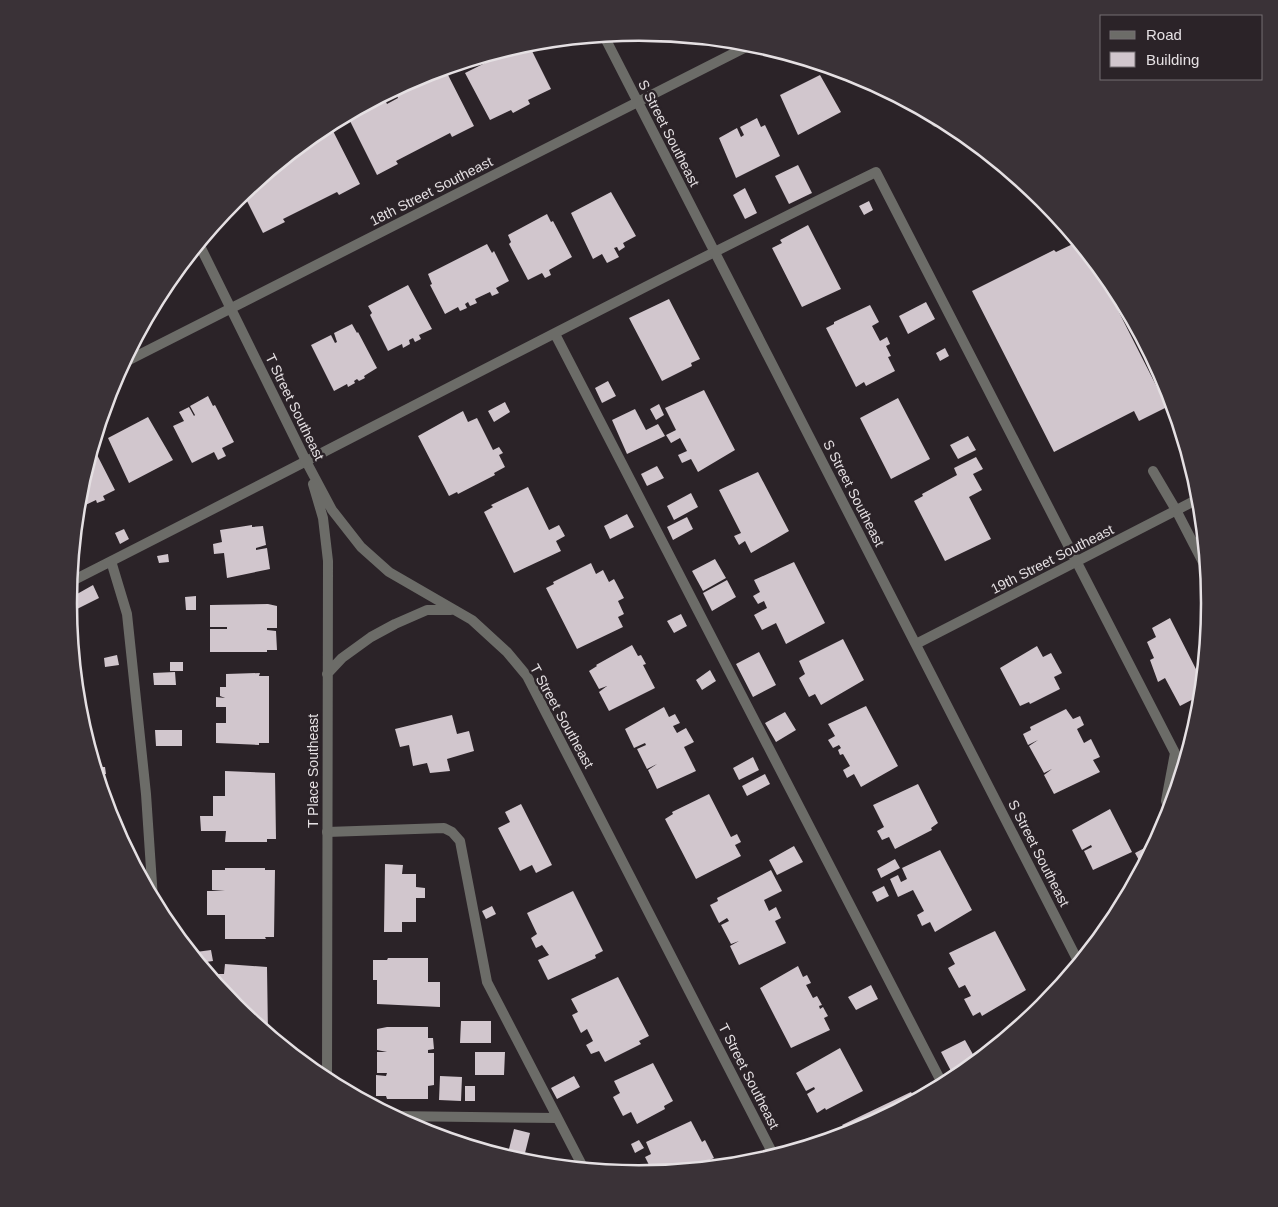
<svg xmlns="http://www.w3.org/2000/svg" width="1278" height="1207" viewBox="0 0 1278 1207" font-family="Arial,sans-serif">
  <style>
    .building { fill: #d1c6cd }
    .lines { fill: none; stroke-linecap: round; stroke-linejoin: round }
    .lane { stroke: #6c6c68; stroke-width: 10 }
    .street { stroke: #6c6c68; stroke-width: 10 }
    .labels { text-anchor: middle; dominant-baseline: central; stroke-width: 5; stroke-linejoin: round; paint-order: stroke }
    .street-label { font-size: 14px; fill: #e5e0e3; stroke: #2b2328 }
    .rim { fill: none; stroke: #e5e0e3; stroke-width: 2.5 }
  </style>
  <rect width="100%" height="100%" fill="#2b2328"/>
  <!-- building -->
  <path class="building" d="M528,43L551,89L528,100L530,104L513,113L511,110L490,120L465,73L485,63L482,57Z
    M440,70L443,75L447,73L474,126L452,137L450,133L396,161L398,164L377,175L347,115L383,96L387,104L398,98L395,90L421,76Z
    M820,75L841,112L798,135L780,95Z
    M757,118L761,127L765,125L780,156L736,178L719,138L737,128L741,137L744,135L740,127Z
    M327,126L331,133L333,131L360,184L339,195L337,192L283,219L285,222L263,233L243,193Z
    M798,165L812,193L789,204L775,176Z
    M745,188L757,213L745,219L733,195Z
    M611,192L636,236L623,243L625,247L619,251L617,247L614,248L619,257L607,263L602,254L593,259L571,213Z
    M869,201L873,210L864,215L859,206Z
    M547,214L551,222L553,221L572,257L549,270L551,275L545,278L542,273L528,280L509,244L511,242L508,235Z
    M808,225L841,289L802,307L772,248L782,243L780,240Z
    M1077,242L1093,261L1167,407L1139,421L1134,411L1054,452L972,291L1054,250L1056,252Z
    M487,244L492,253L494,251L509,281L496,288L499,293L492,296L490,292L475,299L477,303L470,306L468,302L465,304L467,308L460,311L458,307L445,314L430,285L432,284L428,274Z
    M408,285L432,329L419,335L421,339L415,342L413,338L409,340L410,344L403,348L402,344L388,351L370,315L372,313L368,306Z
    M669,299L700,359L691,363L692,366L662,381L629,318Z
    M926,302L935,319L908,334L899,316Z
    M870,305L879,322L872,326L880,341L887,337L890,344L886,346L891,356L888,357L895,371L866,386L864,382L856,387L826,328L834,324V322Z
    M352,324L357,333L358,332L377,368L364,376L365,378L359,381L357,379L354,381L355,383L348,387L347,384L334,391L311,345L331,335L335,343L337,342L334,333Z
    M945,348L949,356L940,361L936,353Z
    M608,381L616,396L602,403L595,388Z
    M704,390L735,450L698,472L691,459L682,463L678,455L687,451L680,438L671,443L666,435L676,430L665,408Z
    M208,396L213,406L215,405L234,442L222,448L226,456L218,460L214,452L192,463L173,426L184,421L179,412L189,407L194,416L195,415L190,406Z
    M898,398L930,459L891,479L860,418Z
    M505,402L510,412L494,422L488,411Z
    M659,404L664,415L656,420L650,409Z
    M635,409L646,430L658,424L665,436L627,454L612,420Z
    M463,411L468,422L477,418L493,450L499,447L503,453L499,455L505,467L494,473L495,475L458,494L457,492L449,496L418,436Z
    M148,417L173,460L129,483L108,438Z
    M968,436L976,450L958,459L950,445Z
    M93,447L115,490L103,496L105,500L97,503L96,500L77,509L79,492Z
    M976,457L983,469L973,474L982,490L969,497L991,539L945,561L914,501L923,496L922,494L957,475L954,468Z
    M657,466L664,478L647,486L641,474Z
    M758,472L789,531L751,553L745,541L739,545L734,536L741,533L719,490Z
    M528,487L549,530L559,525L565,536L556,541L561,551L514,573L484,512L493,507L491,505Z
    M691,493L698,507L674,520L667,506Z
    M627,514L634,527L610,539L604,526Z
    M687,517L693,529L673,540L667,527Z
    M252,525V527L263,526L266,545L256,548V550L267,548L270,569L227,578L224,553L214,554L213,544L222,542L220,530Z
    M124,529L129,539L120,544L115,533Z
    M168,554L169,562L159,563L157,556Z
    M715,559L726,578L703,591L692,571Z
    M794,562L825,623L786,644L776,623L762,630L754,615L767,608L764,601L758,604L753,596L760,592L754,580Z
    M591,563L596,574L603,570L609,582L614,579L624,598L618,601L624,614L618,617L623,627L577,649L546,588L554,584L553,582Z
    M727,580L736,597L712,611L703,593Z
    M93,585L99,598L77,609L70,598Z
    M196,596V610H186L185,597Z
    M268,604L277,606V628H267V630L276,631L277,650H267V652H210V629H227V627H210V605Z
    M681,614L687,626L674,633L667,621Z
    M1170,618L1202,681L1201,695L1180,706L1165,678L1158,682L1150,660L1154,658L1147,642L1156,637L1152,628Z
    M843,639L864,680L821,705L815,694L809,697L799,678L805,674L799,661Z
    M632,645L638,656L641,655L646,664L643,665L655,688L609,711L599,692L607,686L599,689L589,671L597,666L596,665Z
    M1037,646L1043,657L1051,653L1062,673L1054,677L1060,689L1030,704L1029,702L1020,706L1000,668Z
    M759,652L776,685L753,697L736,664Z
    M117,655L119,665L105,667L104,658Z
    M170,662H183V671H170Z
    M710,670L716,681L702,690L696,680Z
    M175,672L176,685H154L153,673Z
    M260,673L259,676H269V743H259V745L216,743V723H226V707H216V697L225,698L220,696V687H226V674Z
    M866,706L898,766L861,787L854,774L847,778L843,770L850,766L843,754L840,755L838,750L841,748L839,745L833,748L828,740L835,736L828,724Z
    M664,707L669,717L675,714L680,723L673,726L677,733L686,728L694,742L684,747L696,771L657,789L648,770L657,764L647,769L637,749L646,745L645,743L634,748L625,729Z
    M1066,709L1073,719L1080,716L1084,725L1077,729L1084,743L1091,739L1100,757L1093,760L1100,772L1054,794L1044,775L1052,769L1044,773L1029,746L1038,740L1028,745L1023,734L1031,730L1030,727Z
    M785,712L796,730L776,742L765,723Z
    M452,715L457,734L469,731L474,751L447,759L450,771L430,773L427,763L413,766L409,745L400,747L395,729Z
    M155,730H182V746H156Z
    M753,757L759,770L739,780L733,768Z
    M95,767H105L106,774L97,775Z
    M225,771L275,773L276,839H267V842H225L226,831H201L200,816H213V796H225Z
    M765,774L770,784L747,796L742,786Z
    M918,784L938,823L931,828L932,830L895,849L889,837L882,840L877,831L884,827L873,805Z
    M709,794L731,837L737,834L741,842L735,845L741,856L696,879L665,819L673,814L672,812Z
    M521,804L552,865L536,873L532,865L520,871L498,828L510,822L505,812Z
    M1110,809L1132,852L1093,870L1084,851L1092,847L1091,845L1082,850L1072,830Z
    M1156,842L1146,861L1141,864L1135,853Z
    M794,846L803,862L777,875L769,860Z
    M940,850L972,910L935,932L930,922L922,926L917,915L924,911L913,890L898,897L890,879L898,875L901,882L907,879L902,868Z
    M895,859L900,868L881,878L877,869Z
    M385,864L403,865L402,874H416V887L425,888V898H416V922H402V932H384Z
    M225,868H265V870H275L274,937H265L266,939H225V915H207V891H225L212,890V870H225Z
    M771,870L782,891L764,900L769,911L776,907L781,918L775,921L786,943L739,965L730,946L739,941L731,944L721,925L729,921L727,918L719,923L710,905L718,901L717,898Z
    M884,886L889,896L877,902L872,892Z
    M573,891L603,951L595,955L596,958L548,980L538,960L549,955L542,945L536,948L531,938L537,934L527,913Z
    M492,906L496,914L486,919L482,911Z
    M995,931L1026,990L982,1016L980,1012L973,1016L964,999L971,996L965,985L959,988L948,968L955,964L949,953Z
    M211,950L213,961L199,963L196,952Z
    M388,958H428V982H440V1007L377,1004V980H373V960H387Z
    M225,964L267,967L268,1034L235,1007L224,994V986H218L217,974H224Z
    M798,966L803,977L807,975L811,983L806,985L813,998L817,996L822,1005L819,1006L820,1009L823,1007L828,1016L824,1018L830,1030L791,1048L760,988Z
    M618,977L649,1036L639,1041L641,1044L605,1062L599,1051L591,1054L586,1045L593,1041L587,1029L581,1033L572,1015L578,1012L571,999Z
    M871,985L878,999L856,1010L848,997Z
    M461,1021H491V1043H460Z
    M387,1027H428V1038H433L434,1049L428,1050V1053H434V1085L428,1086V1099H387L386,1096H376V1075L386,1076L387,1073H377V1052H387L377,1050V1029Z
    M1017,1027L1018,1028L994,1047L991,1041Z
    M965,1040L975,1058L951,1071L941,1052Z
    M840,1048L863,1091L826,1110L825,1108L817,1113L807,1094L815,1089L814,1087L806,1091L796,1073Z
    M475,1052H505L504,1075H475Z
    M653,1063L673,1101L664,1106L665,1109L637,1124L631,1112L623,1116L613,1097L620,1093L614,1081Z
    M440,1076L462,1077L461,1101L439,1100Z
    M574,1076L580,1087L557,1099L551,1088Z
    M465,1086H475V1101H465Z
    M911,1092L916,1100L857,1131L837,1137L834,1131L843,1126L842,1125Z
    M691,1121L702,1142L705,1140L714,1158L710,1160L714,1167L653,1173L645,1157L651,1154L646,1142Z
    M514,1129L530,1133L524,1157L508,1153Z
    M639,1140L644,1148L635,1153L631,1144Z"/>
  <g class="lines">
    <!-- lane -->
    <path class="lane" d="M933,116L936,122
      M555,334L943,1085
      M1153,471L1176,510
      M111,561L127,614L146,794L153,899
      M70,582C339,446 605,304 876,172L1175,753L1166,801L1170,810
      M327,832L444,828L452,832L460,841L487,982L584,1169
      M392,1116L557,1118"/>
    <!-- street -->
    <path class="street" d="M604,36L1079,963
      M199,244L307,463L332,510L361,547L389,572L472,620L507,652L527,676L774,1156
      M123,363L752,44
      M313,484L323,518L328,561L327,1081
      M1176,510L1207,570
      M916,644L1200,498
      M327,674L342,658L371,637L395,624L427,610H451"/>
  </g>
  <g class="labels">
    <!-- street labels -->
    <g class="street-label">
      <text transform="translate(669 133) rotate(63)">S Street Southeast</text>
      <text transform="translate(431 191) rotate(-27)">18th Street Southeast</text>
      <text transform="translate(295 407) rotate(64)">T Street Southeast</text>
      <text transform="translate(854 493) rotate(63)">S Street Southeast</text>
      <text transform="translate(1052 559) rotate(-27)">19th Street Southeast</text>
      <text transform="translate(562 716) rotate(61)">T Street Southeast</text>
      <text transform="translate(313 771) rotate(-90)">T Place Southeast</text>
      <text transform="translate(1039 853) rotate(63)">S Street Southeast</text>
      <text transform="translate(749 1076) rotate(63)">T Street Southeast</text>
    </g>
  </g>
  <!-- crop -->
  <path d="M0 0H1278V1207H0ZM77 603a562 562 0 1 1 1124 0a562 562 0 1 1-1124 0Z" fill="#3a3237" fill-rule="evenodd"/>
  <path class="rim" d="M77 603a562 562 0 1 1 1124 0a562 562 0 1 1-1124 0Z"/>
  <!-- legend -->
  <rect x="1100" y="15" width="162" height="65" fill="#2b2328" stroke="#756f73"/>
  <rect x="1110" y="31" width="25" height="8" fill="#6c6c68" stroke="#756f73"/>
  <text x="1146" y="40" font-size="15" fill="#e5e0e3">Road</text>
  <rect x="1110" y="52" width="25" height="15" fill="#d1c6cd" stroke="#756f73"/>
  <text x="1146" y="65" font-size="15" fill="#e5e0e3">Building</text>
</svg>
